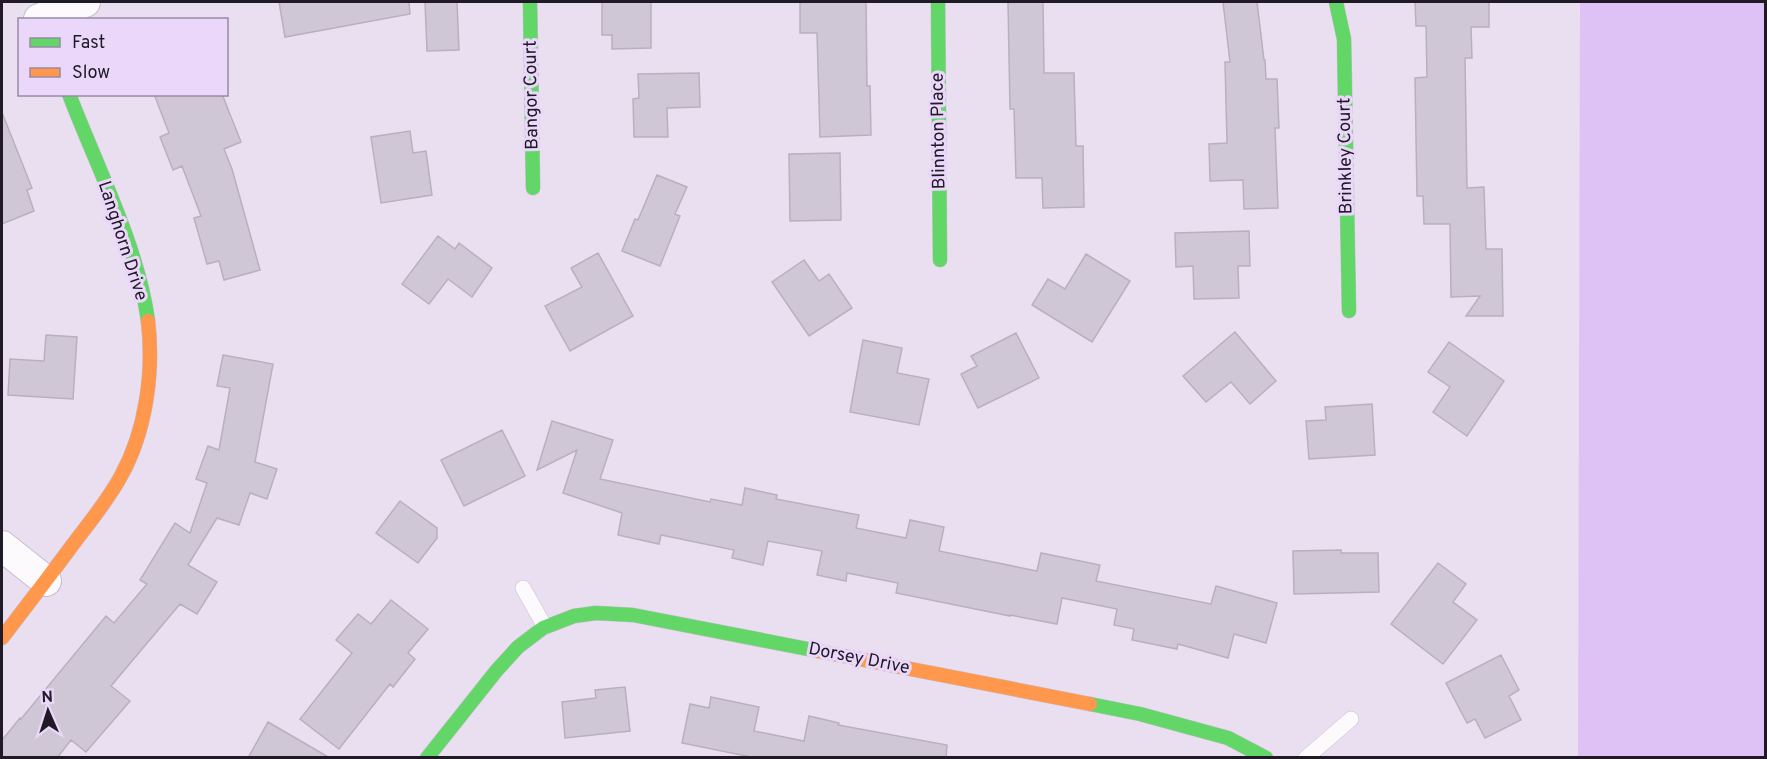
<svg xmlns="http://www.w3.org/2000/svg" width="1767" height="759" viewBox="0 0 1767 759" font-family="Overpass,sans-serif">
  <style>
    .green { fill: #dfc2f5 }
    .building { fill: #cfc7d5; stroke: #b8b0be; stroke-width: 1.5 }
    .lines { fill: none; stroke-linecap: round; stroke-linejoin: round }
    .lane-casing { stroke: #c7becd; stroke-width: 16 }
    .street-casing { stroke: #c7becd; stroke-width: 32 }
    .fast-casing { stroke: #c7becd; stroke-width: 15 }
    .slow-casing { stroke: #c7becd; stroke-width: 15 }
    .lane { stroke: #fcfafd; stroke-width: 15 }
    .street { stroke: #fcfafd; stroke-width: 30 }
    .fast { stroke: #63d668; stroke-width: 14 }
    .slow { stroke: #ff974d; stroke-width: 14 }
    .labels { text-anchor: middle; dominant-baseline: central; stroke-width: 6; stroke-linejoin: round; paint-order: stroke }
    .street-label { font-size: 18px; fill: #201a26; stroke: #ead7f9 }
  </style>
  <rect width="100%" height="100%" fill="#e9dff1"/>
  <!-- green -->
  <path class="green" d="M1580,2H1765V757H1578Z"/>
  <!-- building -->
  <path class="building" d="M279,2H409L410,14L285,37Z
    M425,2H457L459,50L427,51Z
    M602,2H651V48L612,49V35H602Z
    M800,2H866L867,86H870L871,135L820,137L817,33H800Z
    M1008,2H1043L1044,73H1074L1076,146H1083L1084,207L1043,208L1042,178H1016L1014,109H1010Z
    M1223,2H1257L1264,60H1265L1266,79H1277L1279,128H1275L1278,208L1244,209L1243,180L1210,181L1209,144L1227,143L1225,62H1230Z
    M1415,2H1489V27H1471L1472,58H1465L1467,188L1484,187L1486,249H1502L1503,316H1466L1480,296L1451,297L1450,224H1424L1423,196H1417L1415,78L1427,77L1426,26H1416Z
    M699,73L700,107L667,108L668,137H634L633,99L639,98L638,74Z
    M154,94H222L241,142L224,149L232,169L260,270L224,280L219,261L207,264L194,218L201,216L182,166L173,170L160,137L169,133Z
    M3,115L32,188L27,190L34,211L2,224V116Z
    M410,131L413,153L426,151L432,195L381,203L371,137Z
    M840,153L841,220L790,221L789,154Z
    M657,175L687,187L675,214L680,216L660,266L622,251L635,219L638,220Z
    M1249,231L1250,266H1238L1239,298L1194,299L1193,266L1176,267L1175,233Z
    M438,236L455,249L459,243L492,268L472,297L448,279L429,304L402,284Z
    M598,253L633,316L570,351L545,306L582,287L571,268Z
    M1086,254L1130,281L1092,342L1032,305L1048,279L1065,289Z
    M804,260L819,281L829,274L852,308L809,336L772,282Z
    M1235,332L1276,381L1250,404L1231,382L1206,402L1183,376Z
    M1016,333L1039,378L978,408L961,374L977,366L971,356Z
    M46,335L77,337L73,399L8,395L10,359L44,361Z
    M863,340L902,348L897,373L929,379L919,425L850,412Z
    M1449,342L1504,381L1467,436L1433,412L1450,387L1428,372Z
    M223,355L273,364L255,462L277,469L267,499L250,493L239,525L217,518L188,565L217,582L197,614L180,604L111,686L130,701L86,752L71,740L57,758H2V740L20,718L21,719L106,616L114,623L147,584L140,580L175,523L190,533L207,483L196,479L208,446L219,450L230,388L217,386Z
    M1372,404L1375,455L1309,459L1306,421L1326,420L1325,407Z
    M552,421L613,440L600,479L710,502L711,499L742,505L745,488L777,495L776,499L859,515L856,528L906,538L910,520L944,527L939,551L1037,571L1041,553L1100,565L1096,581L1211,604L1216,586L1277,603L1266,643L1234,634L1228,658L1178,644L1177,649L1132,640L1134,629L1114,625L1117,609L1062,598L1057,624L1010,615V616L896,593L898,583L847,573L846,581L817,575L822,551L768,541L763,565L732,558L734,550L661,535L659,544L618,535L622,513L563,493L577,450L537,470Z
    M502,430L525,476L464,506L441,460Z
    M400,501L437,528V538L418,563L376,533Z
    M1341,550V553H1378L1379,592L1294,594L1293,551Z
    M1438,563L1466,584L1453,602L1477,620L1443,664L1391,624Z
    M391,600L428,629L408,653L415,659L393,687L390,684L339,749L300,719L352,653L336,640L358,614L371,624Z
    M1501,655L1519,690L1509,696L1521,720L1485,738L1475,719L1467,723L1446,683Z
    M625,687L630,731L565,738L562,702L596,698L595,690Z
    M711,697L759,707L754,731L804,741L809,716L839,723L838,725L947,745L946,758H756L682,743L690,704L709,708Z
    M268,722L330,758H248Z"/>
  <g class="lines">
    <defs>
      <path id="lane" d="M523,588L545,627
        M1306,758L1351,719"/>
      <path id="street" d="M39,19L85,2
        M2,546L46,581"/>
      <path id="fast" d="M530,2L533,188
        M938,2L940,260
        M1336,2L1344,39L1349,311
        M69,94C96,165 138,246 148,321
        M1090,704L1140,714L1228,738L1266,758
        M427,758L497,670L518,647L543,628L574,616L596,613L633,615L818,651"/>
      <path id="slow" d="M2,638C25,608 48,578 71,547C88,524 107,502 121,476C146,431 154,372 148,321
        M818,651L1090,704"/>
    </defs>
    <!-- lane casing -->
    <use href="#lane" class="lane-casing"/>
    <!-- street casing -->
    <use href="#street" class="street-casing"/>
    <!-- fast casing -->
    <use href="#fast" class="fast-casing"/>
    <!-- slow casing -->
    <use href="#slow" class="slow-casing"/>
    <!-- lane -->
    <use href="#lane" class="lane"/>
    <!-- street -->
    <use href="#street" class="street"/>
    <!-- fast -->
    <use href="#fast" class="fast"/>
    <!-- slow -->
    <use href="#slow" class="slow"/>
  </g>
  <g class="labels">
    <!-- street labels -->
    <g class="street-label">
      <text transform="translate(532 95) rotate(-91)">Bangor Court</text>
      <text transform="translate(939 131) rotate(-91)">Blinnton Place</text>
      <text transform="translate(1346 156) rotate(-91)">Brinkley Court</text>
      <text transform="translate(122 241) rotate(72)">Langhorn Drive</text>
      <text transform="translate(859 659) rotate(11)">Dorsey Drive</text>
    </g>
  </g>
  <!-- border -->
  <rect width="1767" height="759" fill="none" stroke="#201a26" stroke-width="6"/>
  <!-- legend -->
  <rect x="18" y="18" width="210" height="78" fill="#ead7f9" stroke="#998ba5" stroke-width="1.5"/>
  <rect x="30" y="38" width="30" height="9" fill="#63d668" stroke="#998ba5" stroke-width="1.5"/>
  <text x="72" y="48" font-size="18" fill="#201a26">Fast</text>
  <rect x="30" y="68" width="30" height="9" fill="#ff974d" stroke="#998ba5" stroke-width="1.5"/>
  <text x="72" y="78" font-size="18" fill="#201a26">Slow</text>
  <!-- north arrow -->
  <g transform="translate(48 711) rotate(357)" stroke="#ead7f9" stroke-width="4.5" paint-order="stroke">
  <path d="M0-4.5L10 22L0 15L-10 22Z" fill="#201a26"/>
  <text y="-9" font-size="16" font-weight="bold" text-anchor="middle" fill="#201a26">N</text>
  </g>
</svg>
